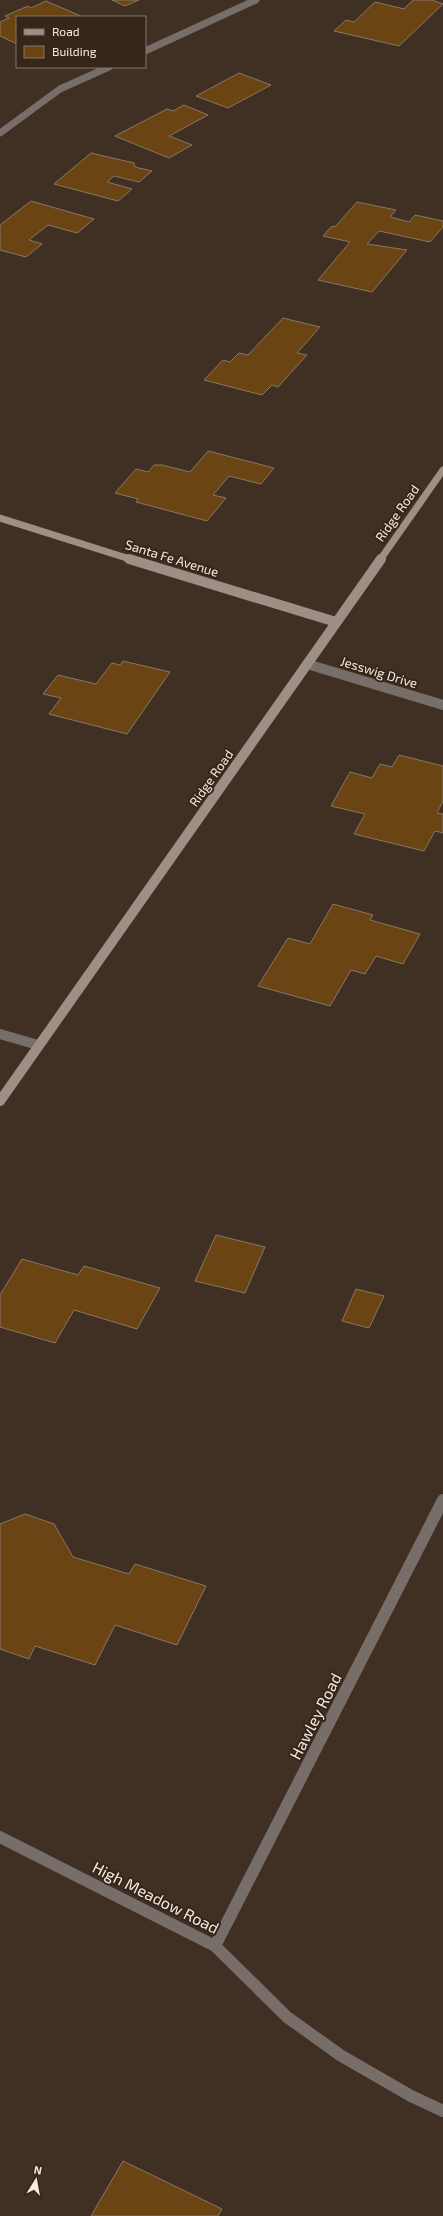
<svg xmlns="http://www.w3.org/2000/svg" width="443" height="2216" viewBox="0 0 443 2216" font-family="'Exo 2',sans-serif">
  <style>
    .building { fill: #6b4413; stroke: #877767 }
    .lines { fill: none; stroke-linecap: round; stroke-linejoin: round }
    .minor-far2 { stroke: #776e69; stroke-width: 7 }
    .minor-far1 { stroke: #776e69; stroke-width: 10 }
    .minor { stroke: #776e69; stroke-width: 12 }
    .secondary-far1 { stroke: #9d8f86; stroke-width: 7 }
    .secondary { stroke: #9d8f86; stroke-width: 10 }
    .labels { text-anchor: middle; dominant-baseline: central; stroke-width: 4; stroke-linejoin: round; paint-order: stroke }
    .street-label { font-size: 13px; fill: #f5ebe3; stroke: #352619 }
    .near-street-label { font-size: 16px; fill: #f5ebe3; stroke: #352619 }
  </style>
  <rect width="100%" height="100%" fill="#3f3023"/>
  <!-- building -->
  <path class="building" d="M112,0H139L125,6Z
    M413,0H432L443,4L399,46L334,31L346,20L354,22L375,2L404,9Z
    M46,1L83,17H17V44L0,36V22L9,18L5,16L28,6L31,8Z
    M239,73L271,85L228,108L196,96Z
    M184,105L208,115L169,136L192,145L169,158L115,136L167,109L173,111Z
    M91,153L134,163L135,167L152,171L139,182L114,176L107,182L132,189L118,201L54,184Z
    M31,201L94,219L77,233L48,225L29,240L42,244L26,257L0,250V225Z
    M357,202L396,210L390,217L409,222L415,215L443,221V227L430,242L379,231L367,244L407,250L372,292L318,280L350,242L323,236L331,227L336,226Z
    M283,318L320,327L297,353L307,355L278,387L272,385L262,395L204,380L223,360L230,362L239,353L248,355Z
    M208,451L274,468L261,484L229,476L213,495L226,498L207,521L136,502L138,499L115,493L136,469L148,472L154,465H162L190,472Z
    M123,661L170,672L127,734L49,714L61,698L43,694L58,675L96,684L112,663L120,665Z
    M399,755L443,766V801L437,813L443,814V833L435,831L424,851L354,834L365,814L331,806L350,772L372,778L380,764L392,767Z
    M333,904L373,915L370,920L420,934L403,964L376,956L365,974L351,970L330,1006L258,986L288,938L310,944Z
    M216,1235L265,1247L245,1293L195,1281Z
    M22,1259L78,1275L84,1266L160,1288L137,1329L74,1310L55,1343L0,1327V1295Z
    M356,1289L384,1296L369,1328L342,1321Z
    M25,1514L54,1524L73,1557L129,1574L135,1564L206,1586L177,1645L115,1625L95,1665L35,1646L29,1659L0,1649V1524Z
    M123,2161L222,2209L218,2216H91Z"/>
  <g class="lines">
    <!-- minor-far2 -->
    <path class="minor-far2" d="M145,51L256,0
      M0,133L60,89L109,67"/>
    <!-- minor-far1 -->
    <path class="minor-far1" d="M307,664L443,705
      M0,1034L38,1045"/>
    <!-- minor -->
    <path class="minor" d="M0,1837L215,1946L287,2017L340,2055L411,2096L443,2111
      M215,1946L443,1500"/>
    <!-- secondary-far1 -->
    <path class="secondary-far1" d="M0,518L133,560
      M380,560L443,470"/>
    <!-- secondary -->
    <path class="secondary" d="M129,559L336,622
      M0,1101L381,559"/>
  </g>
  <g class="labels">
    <!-- street labels -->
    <g class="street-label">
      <text transform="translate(397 513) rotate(-55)">Ridge Road</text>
      <text transform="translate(172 558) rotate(17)">Santa Fe Avenue</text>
      <text transform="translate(379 672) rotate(17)">Jesswig Drive</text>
      <text transform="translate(211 778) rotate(-55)">Ridge Road</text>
    </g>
    <!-- near-street labels -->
    <g class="near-street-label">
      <text transform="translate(315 1716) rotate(-63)">Hawley Road</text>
      <text transform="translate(156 1897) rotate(27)">High Meadow Road</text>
    </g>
  </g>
  <!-- legend -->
  <rect x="16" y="16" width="130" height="52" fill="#352619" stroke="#82756a"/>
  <rect x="24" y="29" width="20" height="6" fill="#9d8f86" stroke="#82756a"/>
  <text x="52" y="36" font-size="12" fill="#f5ebe3">Road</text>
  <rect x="24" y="46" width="20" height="12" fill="#6b4413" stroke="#82756a"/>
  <text x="52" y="56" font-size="12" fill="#f5ebe3">Building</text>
  <!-- north arrow -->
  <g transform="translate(36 2180) rotate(11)" stroke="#352619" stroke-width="3" paint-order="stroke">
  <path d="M0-3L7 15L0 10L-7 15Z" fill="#f5ebe3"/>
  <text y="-6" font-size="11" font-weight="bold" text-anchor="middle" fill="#f5ebe3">N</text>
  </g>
</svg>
